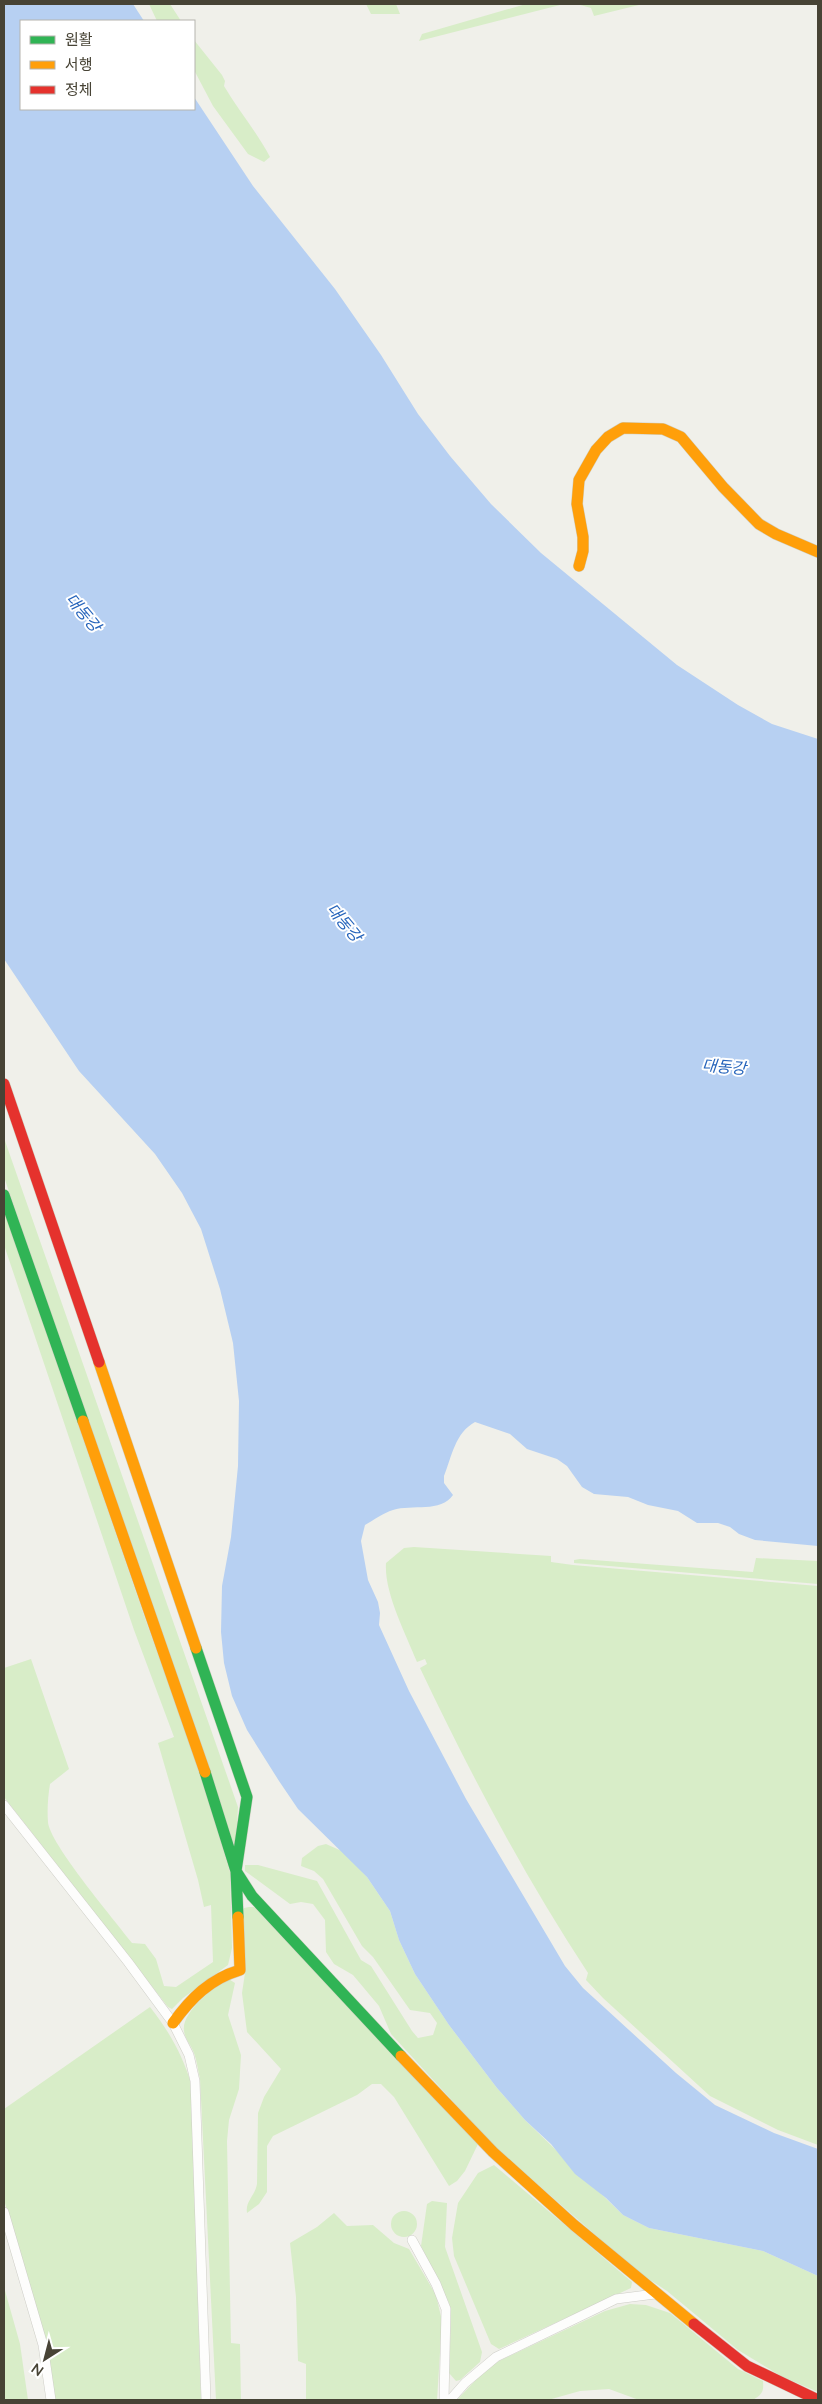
<svg xmlns="http://www.w3.org/2000/svg" width="822" height="2404" viewBox="0 0 822 2404" font-family="Lato,'Noto Sans KR',sans-serif">
  <style>
    .green { fill: #d8edc8 }
    .water { fill: #b7d0f2 }
    .lines { fill: none; stroke-linecap: round; stroke-linejoin: round }
    .street-casing { stroke: #cecec7; stroke-width: 10 }
    .fast-casing { stroke: #d0cec0; stroke-width: 12 }
    .slow-casing { stroke: #d0cec0; stroke-width: 12 }
    .jam-casing { stroke: #d0cec0; stroke-width: 12 }
    .street { stroke: #fdfdfc; stroke-width: 9 }
    .fast { stroke: #30b455; stroke-width: 11 }
    .slow { stroke: #ff9f0a; stroke-width: 11 }
    .jam { stroke: #e5322d; stroke-width: 11 }
    .labels { text-anchor: middle; dominant-baseline: central; stroke-width: 4; stroke-linejoin: round; paint-order: stroke }
    .water-label { font-size: 16px; font-style: italic; fill: #2664bb; stroke: #fff }
  </style>
  <rect width="100%" height="100%" fill="#f0f0ea"/>
  <!-- green -->
  <path class="green" d="M149,4H170L181,21H157Z
    M366,4H396L400,14H371Z
    M526,4H564L419,41L422,34Z
    M577,4H643L594,16L591,8Z
    M194,40L222,75L225,81L224,86C238,110 257,132 270,157L264,162L248,154L213,106L194,70Z
    M4,1138L238,1807L236,1842L232,1843L4,1177Z
    M4,1209L148,1627L195,1756L230,1872L232,1948L228,1965L183,1998L172,2009L168,2007L4,1797V1668L31,1659L69,1769L50,1784C48,1796 47,1810 48,1822C49,1843 116,1922 132,1943L145,1944L156,1959L164,1986L176,1987L213,1962L211,1905L204,1907L198,1880L158,1743L174,1737L134,1630L4,1245Z
    M414,1547L551,1556V1562L573,1565L818,1586V2145L778,2130L710,2096L603,1998L586,1980L588,1973C524,1876 470,1773 420,1668L427,1664L425,1659L417,1662C406,1634 384,1593 386,1563L404,1548Z
    M756,1558L818,1561V1584L574,1563V1560L580,1559L753,1572Z
    M326,1844L344,1852L367,1877L390,1911L399,1940L415,1974L449,2025L497,2088L525,2120L623,2215L649,2228L763,2251L818,2276V2392L781,2376L738,2350L667,2291L638,2272L496,2148L391,2034L379,2006L353,1975L334,1964L326,1952L325,1920L313,1904L301,1902L290,1904L245,1871V1865H258L317,1881L361,1960L371,1966L412,2031L418,2038L433,2035L437,2023L430,2013L410,2010L373,1957L362,1946L323,1879L314,1871L301,1866L302,1858L318,1846Z
    M249,1907H254L478,2144L465,2171L457,2181L449,2186L394,2097L381,2084H372L357,2095L273,2136L267,2146V2192L259,2204L247,2213C245,2201 255,2196 257,2184L258,2113L264,2097L281,2069L247,2032L242,1993L245,1973L242,1912L244,1908Z
    M227,1978L235,1983L228,2015L241,2055L239,2089L229,2120L227,2141L231,2343L240,2344L241,2400H216L200,2079C198,2071 197,2061 194,2053C191,2045 185,2039 184,2031C181,2012 214,1988 227,1978Z
    M150,2007C169,2031 182,2054 191,2083L201,2400H55L47,2344L4,2200V2109Z
    M494,2165L632,2282L631,2288L499,2349L491,2344L454,2256L452,2238L458,2203L478,2173Z
    M432,2201L447,2203L445,2247L482,2352L480,2362L460,2380L456,2381L449,2373L451,2321L449,2303L421,2246L427,2204Z
    M391 2224a13 13 0 1 1 26 0a13 13 0 1 1-26 0Z
    M334,2213L347,2226L373,2225L394,2243L409,2249L436,2295L442,2321L437,2400H306V2364L298,2361L296,2297L290,2243L317,2227Z
    M4,2287L20,2344L28,2400H4Z
    M630,2304L646,2305L670,2313L738,2369L763,2381C764,2392 762,2394 753,2400H639L609,2389L580,2391L548,2400H457L484,2371L499,2361L605,2311Z"/>
  <!-- water -->
  <path class="water" d="M4,4H133L144,21H21V109H194V97L253,186L335,289L381,355L418,414L450,456L491,504L541,553L677,665L738,705L772,724L818,739V1546L755,1540L739,1534L730,1527L718,1523H697L678,1511L648,1505L628,1497L594,1494L582,1487L567,1466L557,1459L527,1449L510,1434L475,1422C455,1433 452,1456 444,1476V1483L453,1495C441,1513 412,1504 393,1510C383,1513 374,1520 365,1525L361,1541L368,1580L378,1602L380,1613L379,1625L409,1691L466,1799L565,1966L583,1988L676,2073L715,2105L774,2133L818,2149V2276L763,2251L649,2228L623,2215L606,2198L575,2174L551,2144L525,2120L497,2088L449,2025L415,1974L399,1940L390,1911L367,1877L298,1809L279,1781L247,1730L232,1696L224,1663L221,1632L222,1586L231,1537L238,1466L239,1401L233,1343L220,1289L201,1229L182,1193L155,1154L79,1071L4,959Z"/>
  <g class="lines">
    <defs>
      <path id="street" d="M4,1805L128,1962L173,2023L189,2055L195,2081L206,2400
        M4,2212L43,2345L51,2400
        M412,2240L436,2284L446,2309L444,2400
        M450,2400L465,2383L496,2357L616,2299L655,2294"/>
      <path id="fast" d="M4,1195L83,1421
        M196,1648L247,1797L236,1871L238,1917
        M205,1772L236,1871L252,1896L401,2056"/>
      <path id="slow" d="M579,566L583,551V537L577,504L579,480L596,450L608,437L623,428L663,429L681,437L723,487L759,524L776,534L818,552
        M99,1362L196,1648
        M83,1421L205,1772
        M173,2023C191,1998 210,1979 240,1970L238,1917
        M401,2056L493,2152L574,2225L694,2324"/>
      <path id="jam" d="M4,1084L99,1362
        M694,2324L747,2366L818,2400"/>
    </defs>
    <!-- street casing -->
    <use href="#street" class="street-casing"/>
    <!-- fast casing -->
    <use href="#fast" class="fast-casing"/>
    <!-- slow casing -->
    <use href="#slow" class="slow-casing"/>
    <!-- jam casing -->
    <use href="#jam" class="jam-casing"/>
    <!-- street -->
    <use href="#street" class="street"/>
    <!-- fast -->
    <use href="#fast" class="fast"/>
    <!-- slow -->
    <use href="#slow" class="slow"/>
    <!-- jam -->
    <use href="#jam" class="jam"/>
  </g>
  <g class="labels">
    <!-- water labels -->
    <g class="water-label">
      <text transform="translate(84 612) rotate(50)">대동강</text>
      <text transform="translate(345 922) rotate(50)">대동강</text>
      <text transform="translate(724 1066) rotate(5)">대동강</text>
    </g>
  </g>
  <!-- border -->
  <rect width="822" height="2404" fill="none" stroke="#474335" stroke-width="10"/>
  <!-- legend -->
  <rect x="20" y="20" width="175" height="90" fill="#ffffff" stroke="#b5b4ae"/>
  <rect x="30" y="36" width="25" height="8" fill="#30b455" stroke="#b5b4ae"/>
  <text x="65" y="45" font-size="15" fill="#474335">원활</text>
  <rect x="30" y="61" width="25" height="8" fill="#ff9f0a" stroke="#b5b4ae"/>
  <text x="65" y="70" font-size="15" fill="#474335">서행</text>
  <rect x="30" y="86" width="25" height="8" fill="#e5322d" stroke="#b5b4ae"/>
  <text x="65" y="95" font-size="15" fill="#474335">정체</text>
  <!-- north arrow -->
  <g transform="translate(45 2359) rotate(216)" stroke="#ffffff" stroke-width="4" paint-order="stroke">
  <path d="M0-4L9 19L0 12L-9 19Z" fill="#474335"/>
  <text y="-8" font-size="14" font-weight="bold" text-anchor="middle" fill="#474335">N</text>
  </g>
</svg>
